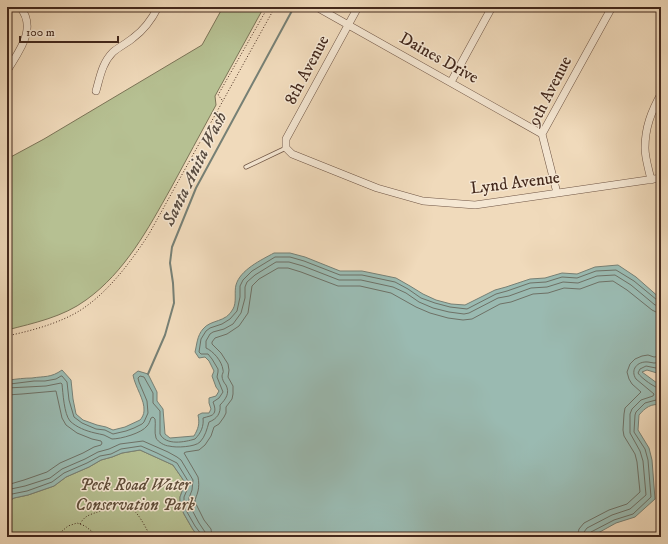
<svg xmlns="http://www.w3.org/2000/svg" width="668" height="544" viewBox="0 0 668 544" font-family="'IM FELL DW Pica',serif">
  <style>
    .green { fill: #b6c092; stroke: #7c7457 }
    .water { fill: #9abab1; stroke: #778075 }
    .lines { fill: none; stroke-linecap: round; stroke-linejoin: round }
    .shore { stroke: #6e7166; stroke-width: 1 }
    .stream { stroke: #778075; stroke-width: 2 }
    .lane-casing { stroke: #6e5444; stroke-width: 5 }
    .street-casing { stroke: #6e5444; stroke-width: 8 }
    .path { stroke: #43281c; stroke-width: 1; stroke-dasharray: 1 2; stroke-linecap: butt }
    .lane { stroke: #f5e7d3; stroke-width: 3.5 }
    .street { stroke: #f5e7d3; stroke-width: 7 }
    .labels { text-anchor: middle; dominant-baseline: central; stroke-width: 3; stroke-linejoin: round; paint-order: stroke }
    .street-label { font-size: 17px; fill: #43281c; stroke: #f5e7d3 }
    .park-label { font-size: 17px; font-style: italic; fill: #604e3a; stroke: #f5e7d3 }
    .water-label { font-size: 18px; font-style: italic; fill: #594c41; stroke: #f5e7d3 }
  </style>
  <rect width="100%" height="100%" fill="#f0dabb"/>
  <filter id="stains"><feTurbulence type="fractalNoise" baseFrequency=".005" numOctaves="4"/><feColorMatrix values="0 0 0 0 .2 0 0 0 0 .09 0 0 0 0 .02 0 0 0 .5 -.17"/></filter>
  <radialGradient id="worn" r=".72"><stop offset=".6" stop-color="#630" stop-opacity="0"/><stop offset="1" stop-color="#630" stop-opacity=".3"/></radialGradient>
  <!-- green -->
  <path class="green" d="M223,7H264L215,96L216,105C201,133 186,160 171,188C148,229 125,272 86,300C63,317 34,323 7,330V159L44,139L202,45Z
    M140,450L173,465L184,481L183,489L180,497V505L184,514L192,528L198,537H7V502L14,498L28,495L54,486L66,477L89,467L101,460L112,457L122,453Z"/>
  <!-- water -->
  <path class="water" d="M274,253H290L305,257L340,271H362L396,278L410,286L423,294L436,300L451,304L465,305L495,290L506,287L530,279L545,278L562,273L577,274L595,267L618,265L636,277L661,299V370L657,373L647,370L642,372L661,386V405C651,403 645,408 639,415L638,430L649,448L652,460L655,499L635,517L616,523L598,533L588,537H198L192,528L184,514L180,505V497L183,489L184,481L173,465L140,450L122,453L112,457L101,460L89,467L66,477L54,486L28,495L14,498L7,502V379L9,380C17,379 24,378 32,378C44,376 51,378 62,370L71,380L73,399L76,414L83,420L97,425L106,427L113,430L125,427L140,420C142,418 144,414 144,411C145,400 135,387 133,375L138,371L148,374L157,392V401L163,409L165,434L170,438L194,436C198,429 200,424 198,415L202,413H209L211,409L209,403V398L216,396L219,391L216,387L212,376L214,371L209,361L205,357L199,358L195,352C197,344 197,336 203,329C211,319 226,323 233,309C237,302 234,292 236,285C240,270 261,260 274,253Z"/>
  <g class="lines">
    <!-- shore -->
    <path class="shore" d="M661,367L656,368L646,366L640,369L638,373C641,378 655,388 661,389
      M7,383L10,384L34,381H45L56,379L61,376H62L67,382L69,400L74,417L82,423L96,429L105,430L113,434L126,431L134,428L142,424L144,422L148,413L147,401L139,382L138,378L140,376L144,377L153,393V403L160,411V434C166,446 185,442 195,439C201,433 204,426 203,418C205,417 208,417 210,416C217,414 215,407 213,402L219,398L223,392L217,377L218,372V369L212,359L208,354H201L199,352L201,339L206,331L210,328L222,324L230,319L237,311L240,297V286L243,280L252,271L275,257H290L304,261L340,275H362L395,282L408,289L421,298L435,303L450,307L467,309L496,294L507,291L530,283L546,282L562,277L577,278L596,271L616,270L634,281L657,300L661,301
      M7,388L46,386L61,383L62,384C63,393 64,414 70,421C76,427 86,431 95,433C98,434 101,434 104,435C107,436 109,438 112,439C121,439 142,433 147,426C149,424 150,421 151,418L153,417L155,419C156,424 154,432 156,438C158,442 165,446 169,446C176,448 195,447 200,442C205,437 207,429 209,422C217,419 221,413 220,405C226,399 230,393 226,385C224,383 222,379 222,376C222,374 224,372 223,370C222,361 213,351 206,348V341L210,334L213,332L224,329L233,324L241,313L245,298V287L247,282L255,275L276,262H289L303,266L339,280H361L393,287L406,293L419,302L433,308L449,312L464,314L469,313L498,298L509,296L531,288L547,287L563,282L578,283L597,276L615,275L631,285L655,305L661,306
      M7,395L22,394L56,391L62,418L66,425L77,433L92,439L101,441L102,443L101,445L94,447L83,453L60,463L47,472L24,480L7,485
      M7,491L11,489L25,486L50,478L62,469L85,459L98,452L109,449L120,444L143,441L168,452L177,457L181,460L193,480L192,490L189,498V504L192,510L199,523L205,532L206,537
      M7,497L12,494L27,491L52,482L64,473L87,463L100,456L111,454L121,449L141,446L157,453L177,463L188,481L187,490L184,497V505L187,512L195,526L201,534V537
      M212,537L211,529L204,520L195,502C195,498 197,496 198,491C199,487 199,482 198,477L184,453L186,452L199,450L205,445L211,436L214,427L219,424L224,417L226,413V407L232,399L233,394V386L228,377L229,370L228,364L221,353L212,344V342L215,338L227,334L239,326L248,313L252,286L259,279L278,268H288L301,272L338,286H360L391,293L416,307L430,313L448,318L463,320L472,319L500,304L511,302L533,294L548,293L564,288L580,289L599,282L613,281L627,290L652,310L656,312H661
      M577,537L579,529L584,523L609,510L627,504L640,492L637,462L635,454L624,436L623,430L624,414L625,408L641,392L632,384L629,379L627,372L630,364L635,359L642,356L648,355L654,357L661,356
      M583,537L584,532L587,528L612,515L630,509L646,495L643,461L640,451L630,433V414L632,409L641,400L653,396L654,394L636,379C630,370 637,361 648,362C650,362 652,363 654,363C657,363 659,362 661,362
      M588,537L589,534L591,532L614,520L633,514L651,497L648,460L645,449L634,432L635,415L636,412L645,403L656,400L661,401"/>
    <!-- stream -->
    <path class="stream" d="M148,374L165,335L174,303L173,283L170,263L172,247L196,188L294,7"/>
    <defs>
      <path id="lane" d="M246,167L286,148"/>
      <path id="street" d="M358,7L286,139V148L292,154L377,188L423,201L475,205L661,178
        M320,9L542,134
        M7,71C18,52 38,29 20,7
        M451,82L492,7
        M96,91C100,77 102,63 113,52C119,47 127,43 133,38C144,30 152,19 158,7
        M651,180C649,170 645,158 645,148C645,128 651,112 661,94
        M557,193L542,134L612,7"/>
    </defs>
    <!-- lane casing -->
    <use href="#lane" class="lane-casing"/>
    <!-- street casing -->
    <use href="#street" class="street-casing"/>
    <!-- path -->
    <path class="path" d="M222,100L218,95L268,7
      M7,336C30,331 53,325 74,314C105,297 130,263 149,234L275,7
      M80,524C85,515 90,515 100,511C104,509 109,506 114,505C135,501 142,522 151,537
      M55,537L68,526L77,523L85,526L99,537"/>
    <!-- lane -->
    <use href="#lane" class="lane"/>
    <!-- street -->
    <use href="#street" class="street"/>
  </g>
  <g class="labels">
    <!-- street labels -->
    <g class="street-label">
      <text transform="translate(439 58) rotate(29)">Daines Drive</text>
      <text transform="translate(307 70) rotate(-62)">8th Avenue</text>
      <text transform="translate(550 91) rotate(-63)">9th Avenue</text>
      <text transform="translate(515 183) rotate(-7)">Lynd Avenue</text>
    </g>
    <!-- park labels -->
    <g class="park-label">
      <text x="135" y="485">Peck Road Water<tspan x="135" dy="20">Conservation Park</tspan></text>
    </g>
    <!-- water labels -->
    <g class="water-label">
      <text transform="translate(195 169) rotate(-64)">Santa Anita Wash</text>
    </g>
  </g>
  <!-- margin -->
  <rect width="668" height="544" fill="none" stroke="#f0dabb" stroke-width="24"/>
  <rect x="8" y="8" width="652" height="528" fill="none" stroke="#43281c" stroke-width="2"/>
  <rect x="12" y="12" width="644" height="520" fill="none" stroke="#43281c"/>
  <!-- scale -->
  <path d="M20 36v6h98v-6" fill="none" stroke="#43281c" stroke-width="2"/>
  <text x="26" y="36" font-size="12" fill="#43281c" stroke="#f5e7d3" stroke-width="3" paint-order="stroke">100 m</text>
  <rect width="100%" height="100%" filter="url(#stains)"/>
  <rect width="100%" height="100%" fill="url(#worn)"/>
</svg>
